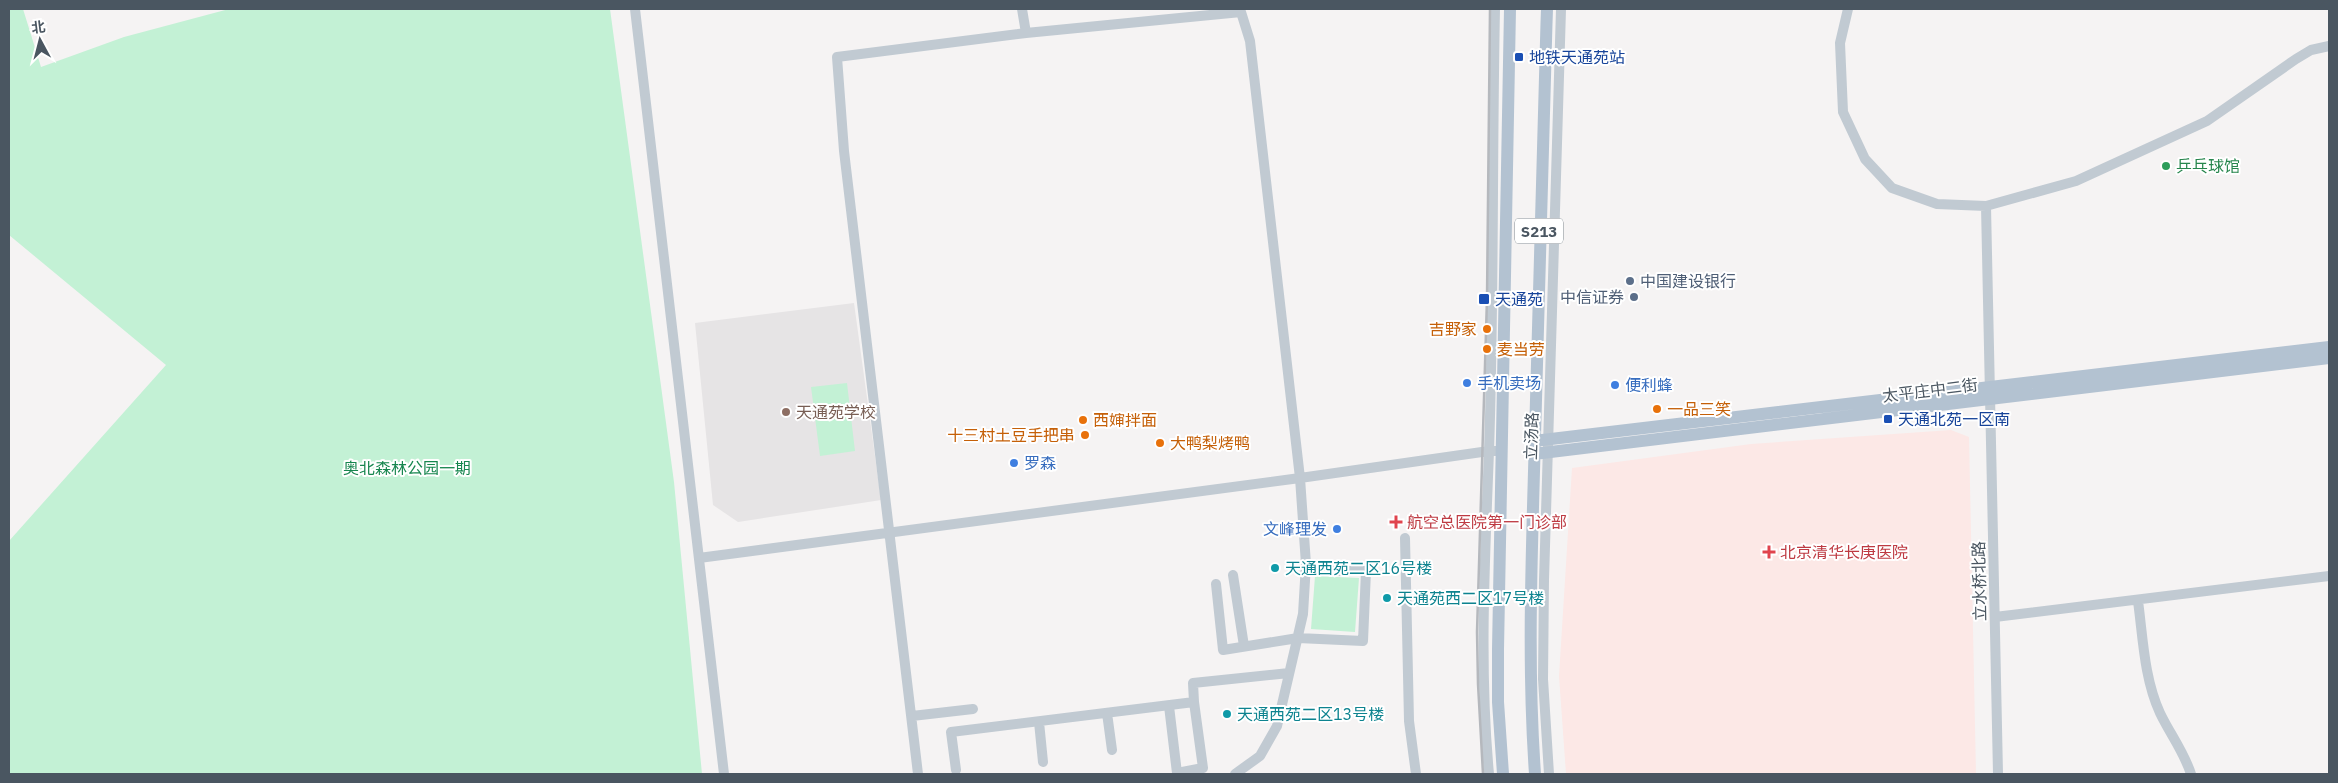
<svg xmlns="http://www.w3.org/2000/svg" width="2338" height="783" viewBox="0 0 2338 783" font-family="'IBM Plex Sans','Noto Sans SC',sans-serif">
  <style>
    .education { fill: #e6e4e5 }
    .medical { fill: #fce8e6 }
    .green { fill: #c3f1d5 }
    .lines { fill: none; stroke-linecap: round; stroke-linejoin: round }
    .minor { stroke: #c1cad2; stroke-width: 10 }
    .major { stroke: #b3c2d1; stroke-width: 12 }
    .rail { stroke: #b5b8bd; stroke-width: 2.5 }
    .transit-dot { fill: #1a4fb4; stroke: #fff; stroke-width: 2 }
    .leisure-dot { fill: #2e9e5b; stroke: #fff; stroke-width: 2 }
    .service-dot { fill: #5c6f8a; stroke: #fff; stroke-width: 2 }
    .food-dot { fill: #e8710a; stroke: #fff; stroke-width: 2 }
    .shop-dot { fill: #3f7fe0; stroke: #fff; stroke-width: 2 }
    .education-dot { fill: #8d6e63; stroke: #fff; stroke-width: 2 }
    .health-dot { fill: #e0444e; stroke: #fff; stroke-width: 2 }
    .culture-dot { fill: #0f9aa8; stroke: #fff; stroke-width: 2 }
    .labels { text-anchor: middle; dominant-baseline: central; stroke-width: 4; stroke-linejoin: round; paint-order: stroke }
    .shield { fill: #fff; stroke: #808990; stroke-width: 1 }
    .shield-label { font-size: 15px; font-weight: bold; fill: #4a5661 }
    .transit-label { font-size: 16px; fill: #164399; stroke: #fff; text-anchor: start }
    .leisure-label { font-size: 16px; fill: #27864d; stroke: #fff; text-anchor: start }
    .service-label { font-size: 16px; fill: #4e5e75; stroke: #fff; text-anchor: start }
    .food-label { font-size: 16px; fill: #c56008; stroke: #fff; text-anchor: start }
    .shop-label { font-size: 16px; fill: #366cbe; stroke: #fff; text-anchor: start }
    .street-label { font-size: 16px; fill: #4a5661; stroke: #fff }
    .education-label { font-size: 16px; fill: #785e54; stroke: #fff; text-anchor: start }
    .park-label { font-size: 16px; fill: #17864f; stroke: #fff }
    .health-label { font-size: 16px; fill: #be3a42; stroke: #fff; text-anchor: start }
    .culture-label { font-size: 16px; fill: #0d838f; stroke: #fff; text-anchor: start }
  </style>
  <rect width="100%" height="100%" fill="#f5f3f3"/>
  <!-- education -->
  <path class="education" d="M854,303L881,500L738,522L713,505L695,323Z"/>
  <!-- medical -->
  <path class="medical" d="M1951,430L1969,437L1976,774H1566L1559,676L1572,468L1751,444Z"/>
  <!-- green -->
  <path class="green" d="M9,9H23L41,67L124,37L229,9H610L674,482L702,774H9V541L166,365L9,235Z
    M847,383L855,451L820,456L811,387Z
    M1315,576L1359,578L1355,632L1311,629Z"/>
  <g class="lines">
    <!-- minor -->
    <path class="minor" d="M635,9L724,774
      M1022,9L1026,33
      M1848,9L1840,43L1843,112L1865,159L1892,188L1937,204L1986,206L2076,181L2207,121L2296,59L2311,50L2329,46
      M1986,206L1998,774
      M1405,538L1409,721L1416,774
      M699,558L1300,478L1489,451H1502
      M1233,575L1244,646
      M1216,584L1223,650L1298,638L1363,641L1366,571H1306
      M2138,601C2143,638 2144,678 2160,713C2170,734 2184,752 2191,774
      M1995,617L2329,576
      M1169,706L1177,773L1203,768L1194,702
      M1107,713L1112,750
      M912,716L973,709
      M1039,722L1043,762
      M956,770L951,732L1194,702L1193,683L1289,673
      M918,774L844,151L837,57L1026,33L1241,12L1250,41L1300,478L1306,564L1303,614L1277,726L1260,756L1235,774
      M1489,774C1479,667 1485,559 1489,451C1494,304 1492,156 1495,9
      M1549,774L1543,679L1544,580L1561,9"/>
    <!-- major -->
    <path class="major" d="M1534,441L2329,347
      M1534,454L2329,358
      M1503,774L1498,702V649L1510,9
      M1535,774C1527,661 1532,549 1535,436C1538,293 1542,151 1547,9"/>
    <!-- rail -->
    <path class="rail" d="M1483,774L1478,684L1477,632L1487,298L1490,9"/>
  </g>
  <!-- markers -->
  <g class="transit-dot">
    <rect x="1514" y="52" width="10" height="10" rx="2.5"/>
    <rect x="1478" y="293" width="12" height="12" rx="2.5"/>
    <rect x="1883" y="414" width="10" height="10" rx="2.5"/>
  </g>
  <circle class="leisure-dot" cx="2166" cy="166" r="5"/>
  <g class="service-dot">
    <circle cx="1630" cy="281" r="5"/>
    <circle cx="1634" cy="297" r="5"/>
  </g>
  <g class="food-dot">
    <circle cx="1487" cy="329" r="5"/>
    <circle cx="1487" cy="349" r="5"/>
    <circle cx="1657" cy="409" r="5"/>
    <circle cx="1083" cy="420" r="5"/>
    <circle cx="1085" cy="435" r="5"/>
    <circle cx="1160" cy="443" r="5"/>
  </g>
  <g class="shop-dot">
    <circle cx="1467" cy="383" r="5"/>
    <circle cx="1615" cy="385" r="5"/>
    <circle cx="1014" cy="463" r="5"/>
    <circle cx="1337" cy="529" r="5"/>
  </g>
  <circle class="education-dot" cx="786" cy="412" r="5"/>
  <g class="health-dot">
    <path d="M1393.5 514.5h5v5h5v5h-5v5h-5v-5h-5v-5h5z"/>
    <path d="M1766.5 544.5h5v5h5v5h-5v5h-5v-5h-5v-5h5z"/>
  </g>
  <g class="culture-dot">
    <circle cx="1275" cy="568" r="5"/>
    <circle cx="1387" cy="598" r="5"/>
    <circle cx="1227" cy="714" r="5"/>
  </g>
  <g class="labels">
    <!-- shield labels -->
    <rect class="shield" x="1515" y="218.5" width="48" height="25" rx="4"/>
    <g class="shield-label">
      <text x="1539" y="231">S213</text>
    </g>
    <!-- transit labels -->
    <g class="transit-label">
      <text x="1529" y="57">地铁天通苑站</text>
      <text x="1495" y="299">天通苑</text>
      <text x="1898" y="419">天通北苑一区南</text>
    </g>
    <!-- leisure labels -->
    <g class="leisure-label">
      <text x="2176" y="166">乒乓球馆</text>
    </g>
    <!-- service labels -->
    <g class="service-label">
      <text x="1640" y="281">中国建设银行</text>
      <text x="1624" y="297" text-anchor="end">中信证券</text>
    </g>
    <!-- food labels -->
    <g class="food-label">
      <text x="1477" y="329" text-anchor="end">吉野家</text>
      <text x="1497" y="349">麦当劳</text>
      <text x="1667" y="409">一品三笑</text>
      <text x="1093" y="420">西婶拌面</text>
      <text x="1075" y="435" text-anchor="end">十三村土豆手把串</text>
      <text x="1170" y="443">大鸭梨烤鸭</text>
    </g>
    <!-- shop labels -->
    <g class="shop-label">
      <text x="1477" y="383">手机卖场</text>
      <text x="1625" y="385">便利蜂</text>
      <text x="1024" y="463">罗森</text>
      <text x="1327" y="529" text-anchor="end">文峰理发</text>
    </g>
    <!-- street labels -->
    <g class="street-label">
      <text transform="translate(1930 390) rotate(-7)">太平庄中二街</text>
      <text transform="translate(1531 436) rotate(-88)">立汤路</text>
      <text transform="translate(1979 581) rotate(-91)">立水桥北路</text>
    </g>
    <!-- education labels -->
    <g class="education-label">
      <text x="796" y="412">天通苑学校</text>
    </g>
    <!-- park labels -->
    <g class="park-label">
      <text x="407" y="468">奥北森林公园一期</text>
    </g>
    <!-- health labels -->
    <g class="health-label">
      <text x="1407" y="522">航空总医院第一门诊部</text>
      <text x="1780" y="552">北京清华长庚医院</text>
    </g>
    <!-- culture labels -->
    <g class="culture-label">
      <text x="1285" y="568">天通西苑二区16号楼</text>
      <text x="1397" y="598">天通苑西二区17号楼</text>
      <text x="1237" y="714">天通西苑二区13号楼</text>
    </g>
  </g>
  <!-- border -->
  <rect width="2338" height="783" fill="none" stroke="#4a5661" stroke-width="20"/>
  <!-- north arrow -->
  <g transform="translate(40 40) rotate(353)" stroke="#ffffff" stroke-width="4" paint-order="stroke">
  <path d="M0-4L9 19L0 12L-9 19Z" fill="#4a5661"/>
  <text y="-8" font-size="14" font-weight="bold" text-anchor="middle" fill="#4a5661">北</text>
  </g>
</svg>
